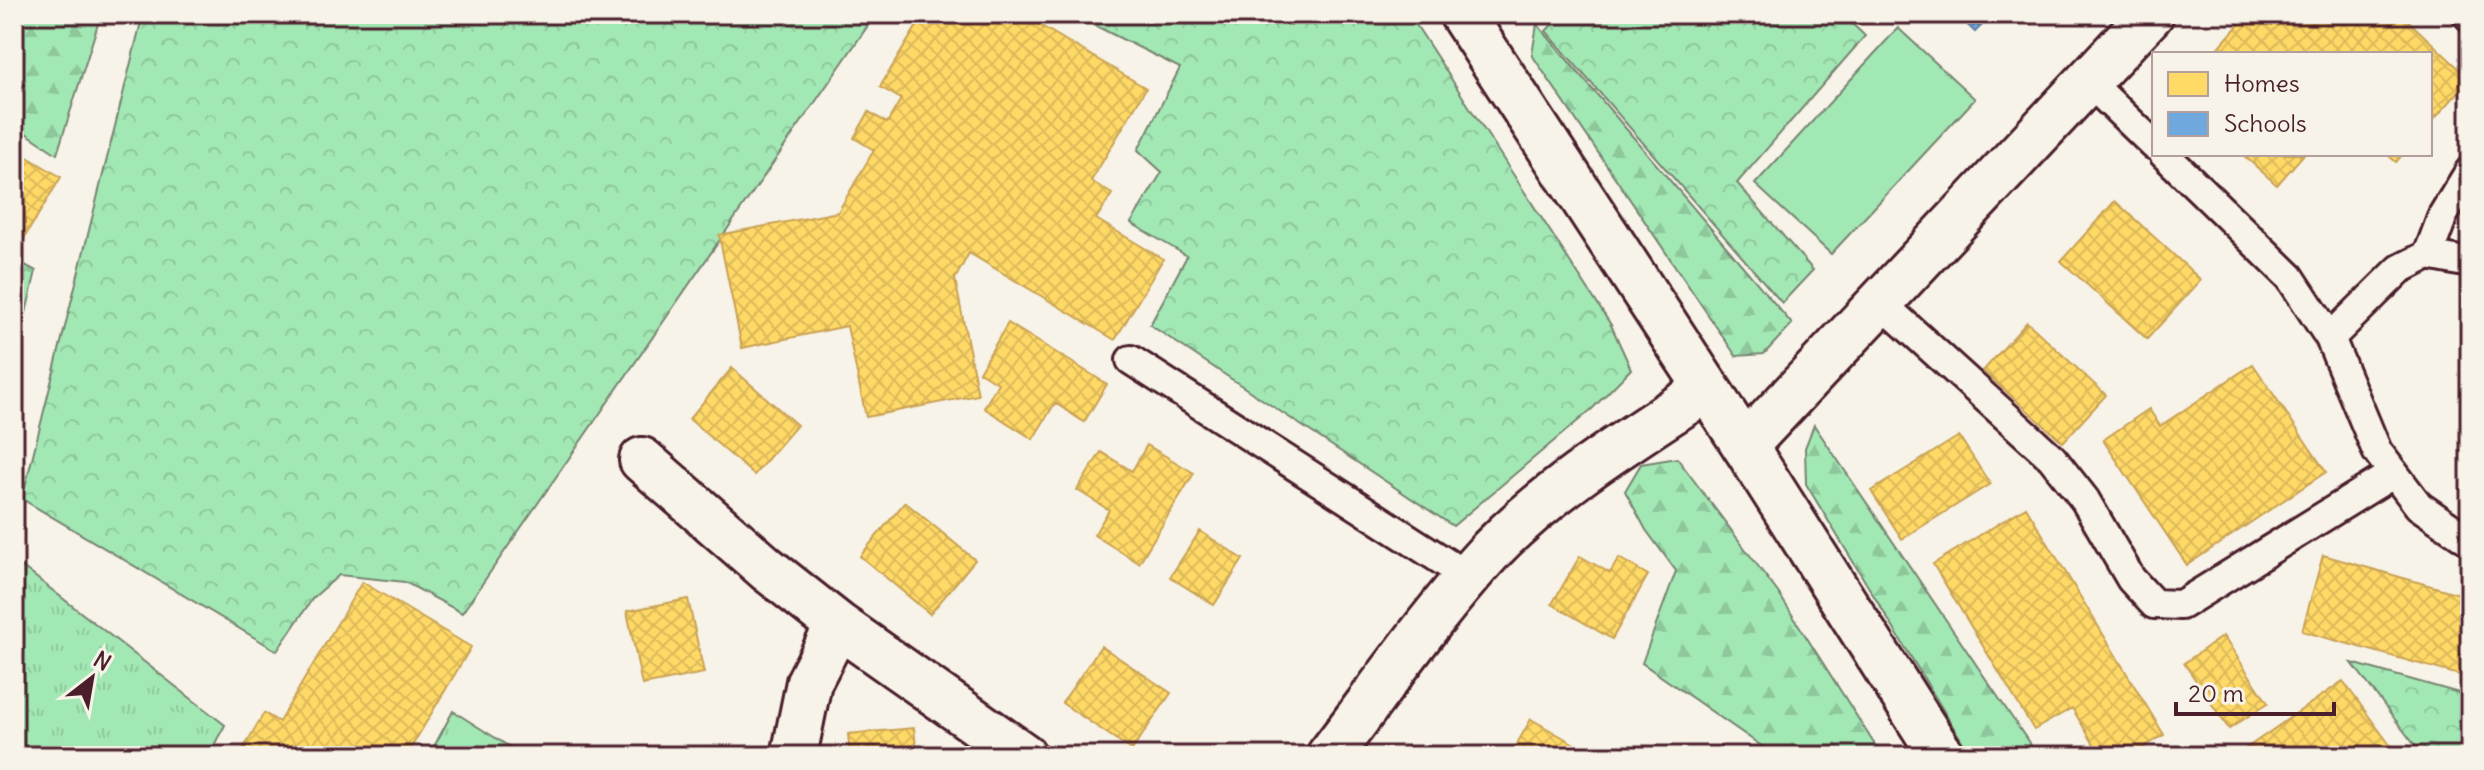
<svg xmlns="http://www.w3.org/2000/svg" width="2484" height="770" viewBox="0 0 2484 770" font-family="Delius,sans-serif">
  <style>
    .grass { fill: url(#grass-tufts); stroke: #768470; stroke-width: 2 }
    .forest { fill: url(#forest-firs); stroke: #768470; stroke-width: 2 }
    .park { fill: url(#park-crowns); stroke: #768470; stroke-width: 2 }
    .pitch { fill: #a2e8b4; stroke: #768470; stroke-width: 2 }
    .homes { fill: url(#homes-cross-hatch); stroke: #c9a154; stroke-width: 2 }
    .schools { fill: url(#schools-cross-hatch); stroke: #647fa7; stroke-width: 2 }
    .lines { fill: none; stroke-linecap: round; stroke-linejoin: round }
    .service-casing { stroke: #4a1f2b; stroke-width: 34 }
    .minor-casing { stroke: #4a1f2b; stroke-width: 50 }
    .tertiary-casing { stroke: #4a1f2b; stroke-width: 50 }
    .service { stroke: #f7f3e8; stroke-width: 28 }
    .minor { stroke: #f7f3e8; stroke-width: 44 }
    .tertiary { stroke: #f7f3e8; stroke-width: 44 }
  </style>
  <defs>
    <pattern id="grass-tufts" width="24" height="20" patternUnits="userSpaceOnUse" patternTransform="scale(2)"><rect width="24" height="20" fill="#a2e8b4"/><path d="M3 7l-1-3M5 7V3M7 7l1-3M15 17l-1-3M17 17v-4M19 17l1-3" fill="none" stroke="#8dc79b"/></pattern>
    <pattern id="forest-firs" width="22" height="20" patternUnits="userSpaceOnUse" patternTransform="scale(2)"><rect width="22" height="20" fill="#a2e8b4"/><path d="M5 1l3.5 6h-7zM16 11l3.5 6h-7z" fill="#8dc79b"/></pattern>
    <pattern id="park-crowns" width="20" height="18" patternUnits="userSpaceOnUse" patternTransform="scale(2)"><rect width="20" height="18" fill="#a2e8b4"/><path d="M2 6a3 3 0 1 1 6 0M12 15a3 3 0 1 1 6 0" fill="none" stroke="#8dc79b"/></pattern>
    <pattern id="homes-cross-hatch" width="8" height="8" patternUnits="userSpaceOnUse" patternTransform="scale(2)"><rect width="8" height="8" fill="#ffd966"/><path d="M0 0l8 8M0 8l8-8" fill="none" stroke="#dcba59"/></pattern>
    <pattern id="schools-cross-hatch" width="8" height="8" patternUnits="userSpaceOnUse" patternTransform="scale(2)"><rect width="8" height="8" fill="#6fa8dc"/><path d="M0 0l8 8M0 8l8-8" fill="none" stroke="#5d88b3"/></pattern>
  </defs>
  <rect width="100%" height="100%" fill="#f7f3e8"/>
  <filter id="ink" filterUnits="userSpaceOnUse"><feTurbulence type="fractalNoise" baseFrequency=".0125" numOctaves="2"/><feDisplacementMap in="SourceGraphic" scale="16" xChannelSelector="R" yChannelSelector="G"/><feConvolveMatrix kernelMatrix="1 2 1 2 8 2 1 2 1" color-interpolation-filters="sRGB"/></filter>
  <g filter="url(#ink)">
    <!-- grass -->
    <path class="grass" d="M20,565L225,725L208,756H14V574Z
      M453,711L524,756H429Z"/>
    <!-- forest -->
    <path class="forest" d="M14,14H101L57,154L14,125Z
      M1537,24L1792,324L1764,354L1736,356L1532,55Z
      M14,259L36,271L14,363Z
      M1814,425L2038,756H1971L1806,484L1805,448Z
      M1677,458L1779,594L1882,756H1776L1642,663L1676,571L1646,530L1625,491L1641,464Z"/>
    <!-- park -->
    <path class="park" d="M143,14H876L462,613L405,582L339,575L313,598L277,651L22,499Z
      M1072,14H1409L1611,325L1631,369L1592,409L1453,526L1150,325L1187,256L1131,223L1162,172L1138,150L1180,68Z
      M1562,14H1842L1865,36L1737,183L1813,270L1782,303L1546,31Z
      M2352,663L2470,696V756H2423Z"/>
    <!-- pitch -->
    <path class="pitch" d="M1898,28L1975,99L1831,254L1755,184Z"/>
    <!-- homes -->
    <path class="homes" d="M924,14H1021L1146,88L1091,181L1112,194L1096,219L1163,259L1115,340L969,253L955,279L978,395L866,417L847,326L742,348L719,235L838,212L874,150L854,138L869,112L887,123L901,99L880,87Z
      M2248,14H2401L2470,79L2430,124V54H2213Z
      M14,149L61,177L23,240L14,235Z
      M2242,154H2304L2277,185Z
      M2387,154H2403L2396,162Z
      M2115,201L2201,280L2147,339L2061,261Z
      M2027,322L2106,395L2063,442L1983,371Z
      M1008,323L1107,384L1084,422L1055,403L1033,439L984,408L998,383L979,372Z
      M2253,364L2326,472L2187,565L2103,440L2149,409L2160,426Z
      M732,368L797,425L754,475L689,419Z
      M1959,436L1990,484L1902,539L1871,491Z
      M1147,445L1194,473L1139,563L1094,535L1109,510L1077,490L1101,452L1132,471Z
      M905,502L975,560L930,614L860,556Z
      M2026,507L2164,735L2129,756H2101L2072,708L2034,730L1933,564Z
      M1200,531L1243,559L1214,605L1170,577Z
      M2323,555L2470,597V678L2302,631Z
      M1580,556L1610,573L1619,558L1648,575L1612,639L1552,604Z
      M362,582L471,647L406,756H239L264,713L279,722Z
      M688,599L704,673L642,685L627,611Z
      M2223,636L2268,703L2229,729L2184,663Z
      M1101,646L1171,693L1132,750L1062,703Z
      M2343,681L2398,756H2235Z
      M1531,719L1595,756H1510Z
      M914,728L917,756H850L848,734Z"/>
    <!-- schools -->
    <path class="schools" d="M1956,14H1993L1975,32Z"/>
    <g class="lines">
      <defs>
        <path id="service" d="M2467,14L2470,17
          M2088,81L2154,145
          M2164,154L2290,277L2330,338
          M2428,255L2443,215L2470,171
          M2470,263L2428,255L2400,269L2330,338L2377,451L2419,506L2470,541
          M1880,302L2052,458L2085,500L2131,579L2154,604L2181,605L2394,473
          M1131,360L1468,577"/>
        <path id="minor" d="M1462,14L1745,446L2151,14
          M642,460L767,569L838,625L1024,756
          M794,756L809,682L838,625
          M1329,756C1382,687 1432,614 1491,550C1553,486 1631,439 1705,390"/>
        <path id="tertiary" d="M1745,446L1942,756"/>
      </defs>
      <!-- service casing -->
      <use href="#service" class="service-casing"/>
      <!-- minor casing -->
      <use href="#minor" class="minor-casing"/>
      <!-- tertiary casing -->
      <use href="#tertiary" class="tertiary-casing"/>
      <!-- service -->
      <use href="#service" class="service"/>
      <!-- minor -->
      <use href="#minor" class="minor"/>
      <!-- tertiary -->
      <use href="#tertiary" class="tertiary"/>
    </g>
  </g>
  <!-- margin -->
  <rect width="2484" height="770" fill="none" stroke="#f7f3e8" stroke-width="48"/>
  <rect x="24" y="24" width="2436" height="722" fill="none" stroke="#4a1f2b" stroke-width="3" filter="url(#ink)"/>
  <!-- legend -->
  <rect x="2152" y="52" width="280" height="104" fill="#f7f3e8" stroke="#b29e9c" stroke-width="2"/>
  <rect x="2168" y="72" width="40" height="24" fill="#ffd966" stroke="#b29e9c" stroke-width="2"/>
  <text x="2224" y="92" font-size="24" fill="#4a1f2b">Homes</text>
  <rect x="2168" y="112" width="40" height="24" fill="#6fa8dc" stroke="#b29e9c" stroke-width="2"/>
  <text x="2224" y="132" font-size="24" fill="#4a1f2b">Schools</text>
  <!-- north arrow -->
  <g transform="translate(92 678) rotate(31)" stroke="#f7f3e8" stroke-width="6" paint-order="stroke">
  <path d="M0-6L14 30L0 20L-14 30Z" fill="#4a1f2b"/>
  <text y="-12" font-size="22" font-weight="bold" text-anchor="middle" fill="#4a1f2b">N</text>
  </g>
  <!-- scale -->
  <path d="M2176 702v12h158v-12" fill="none" stroke="#4a1f2b" stroke-width="4"/>
  <text x="2188" y="702" font-size="24" fill="#4a1f2b" stroke="#f7f3e8" stroke-width="6" paint-order="stroke">20 m</text>
</svg>
